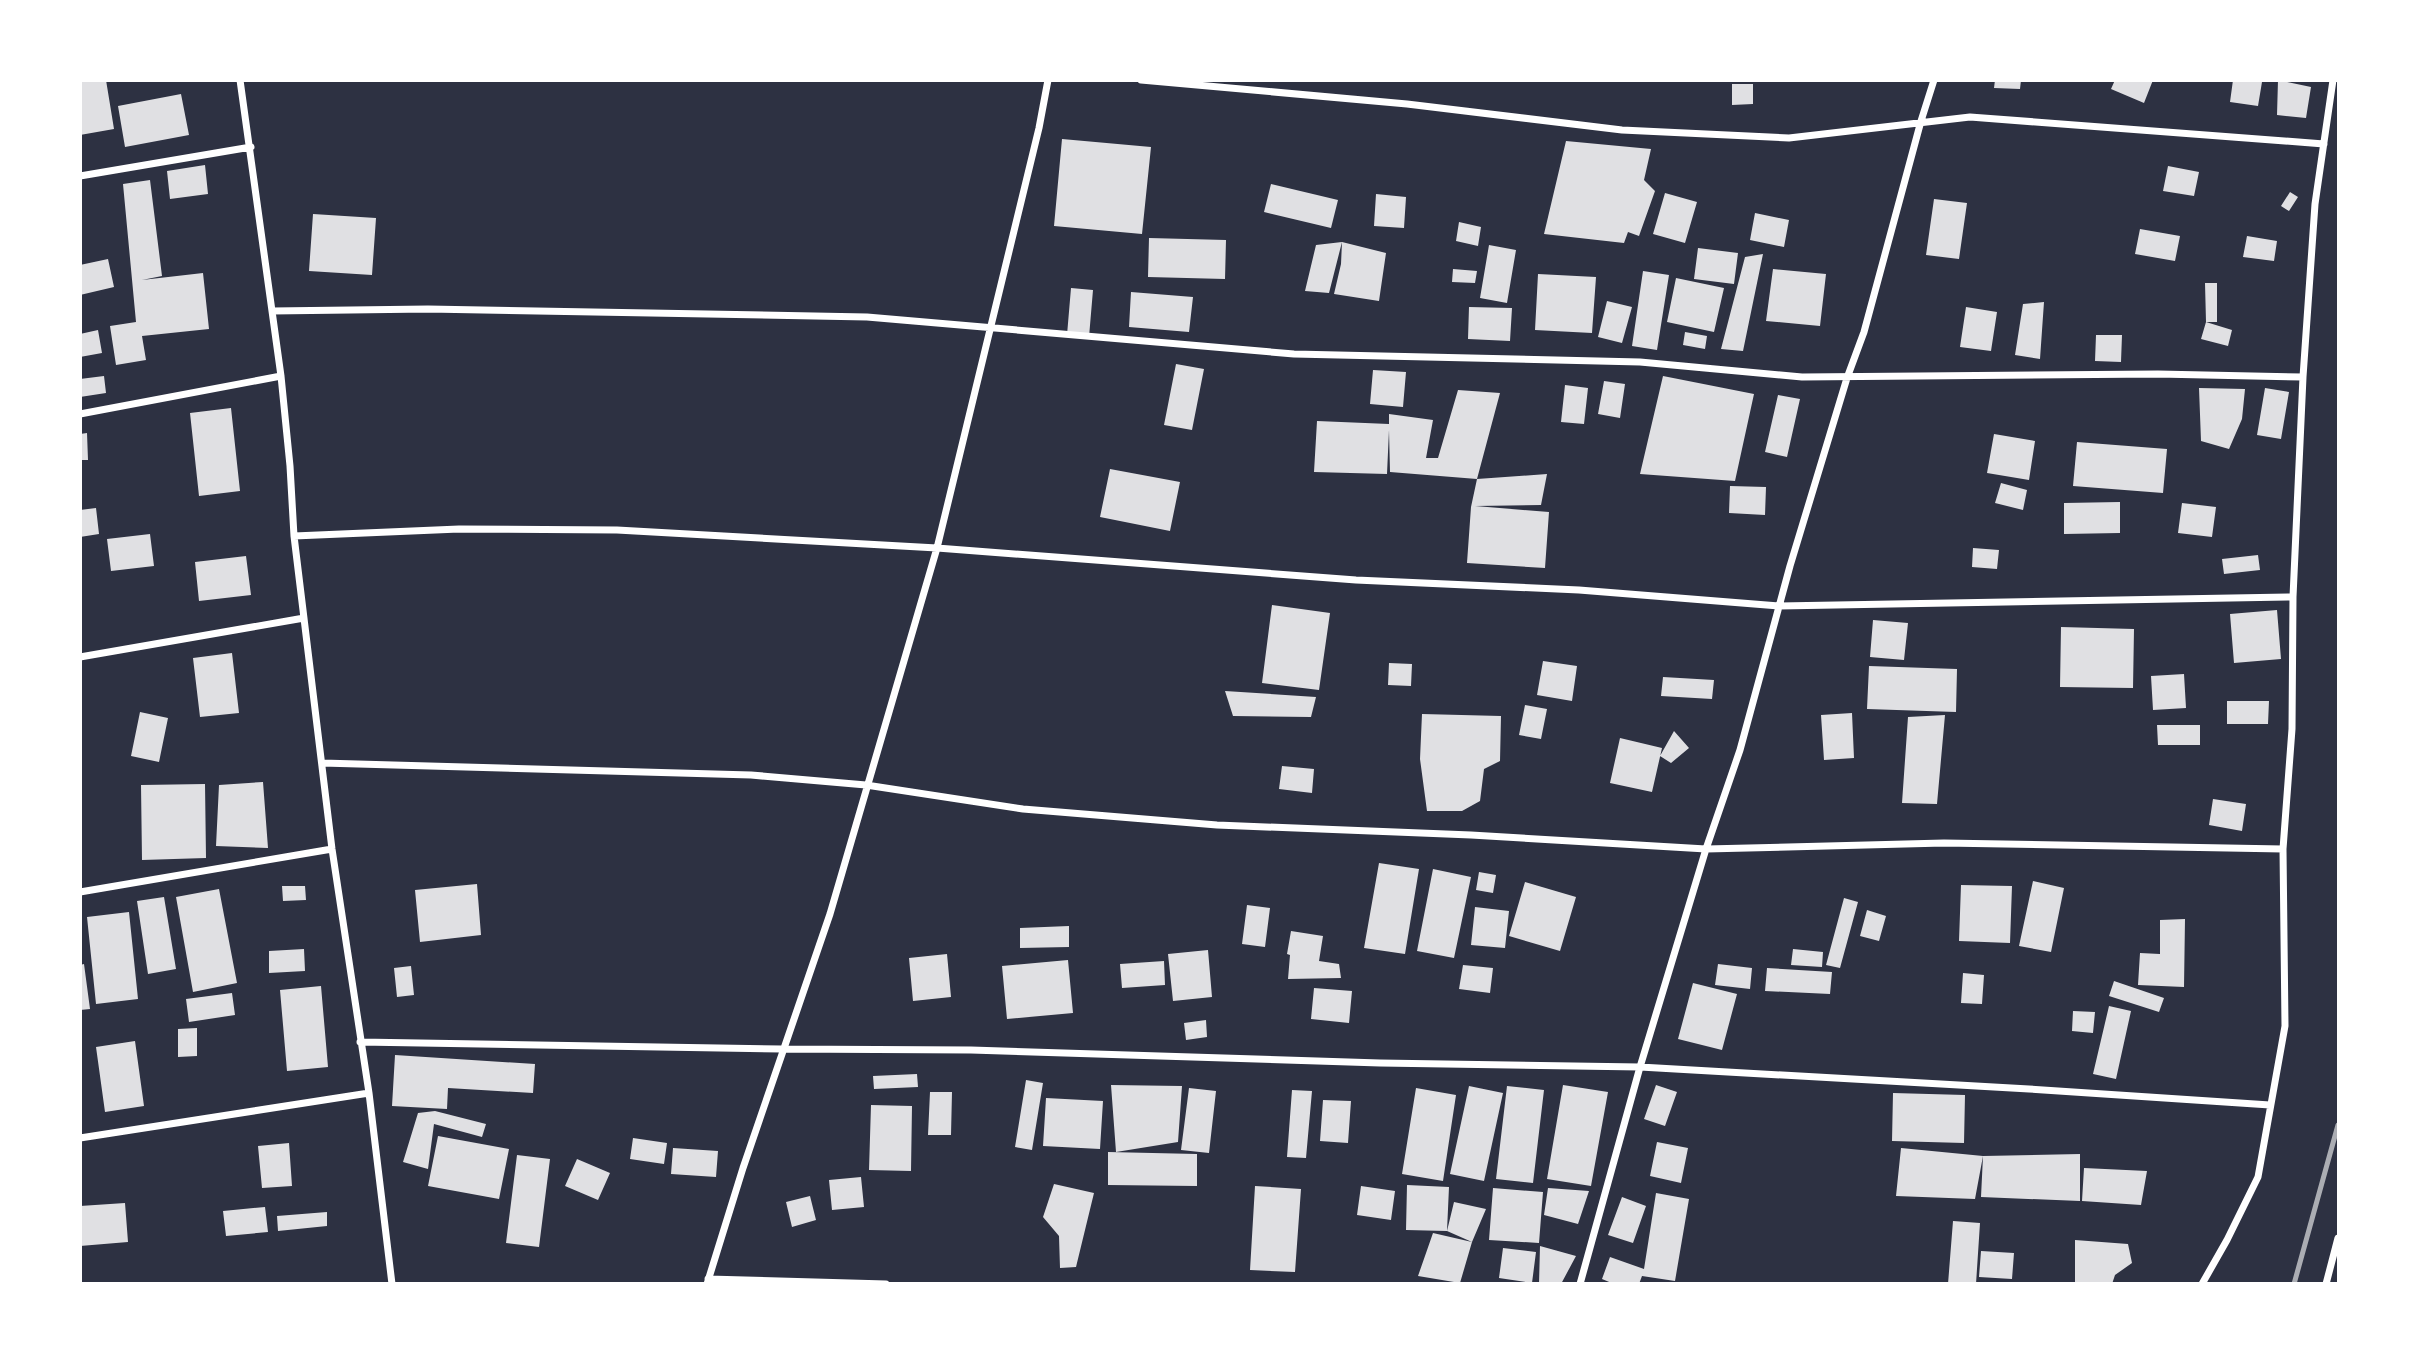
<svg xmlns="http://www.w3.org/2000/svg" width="2419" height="1364" viewBox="0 0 2419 1364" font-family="'PT Sans',sans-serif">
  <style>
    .building { fill: #e0e0e3 }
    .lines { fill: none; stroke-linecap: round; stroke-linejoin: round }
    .minor { stroke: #fff; stroke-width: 7 }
    .rail { stroke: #abadb3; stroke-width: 5 }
  </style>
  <rect width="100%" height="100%" fill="#2d3142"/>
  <!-- building -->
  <path class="building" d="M80,80H106L114,129L80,135Z
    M1995,80H2021L2020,89L1994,88Z
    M2115,80H2153L2144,103L2111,89Z
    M2233,80L2262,82L2258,106L2230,102Z
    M2278,80L2311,87L2306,118L2277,115Z
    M1732,84H1753V104L1732,105Z
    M181,94L189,135L125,147L118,106Z
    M1062,139L1151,147L1142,234L1054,226Z
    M1566,141L1651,149L1644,180L1655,191L1639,236L1628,232L1624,243L1544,234Z
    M205,165L208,194L170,199L167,171Z
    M2168,166L2199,172L2194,196L2163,191Z
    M150,180L162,276L142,280L203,273L209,329L142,336L146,360L116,365L110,326L136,322L123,184Z
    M1271,184L1338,200L1331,228L1264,212Z
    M2290,192L2298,197L2289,211L2281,206Z
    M1665,193L1697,202L1685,243L1653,234Z
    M1376,194L1406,197L1404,228L1374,226Z
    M1934,199L1967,203L1959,259L1926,255Z
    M1755,213L1789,220L1784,247L1750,240Z
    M313,214L376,218L372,275L309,271Z
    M1459,222L1481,227L1478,246L1456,241Z
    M2140,229L2180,236L2175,261L2135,254Z
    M2247,236L2277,241L2274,261L2243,257Z
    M1149,238L1226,240L1225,279L1148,277Z
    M1342,242L1386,253L1379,301L1334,294L1341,264L1342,242L1329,293L1305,291L1316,245Z
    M1489,245L1516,250L1507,303L1480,298Z
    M1698,248L1738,253L1734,284L1694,279Z
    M1763,254L1743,351L1721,349L1745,257Z
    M108,259L114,287L80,295V265Z
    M1453,269L1477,271L1475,283L1452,282Z
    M1773,269L1826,274L1820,326L1766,321Z
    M1643,271L1669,275L1657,350L1632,346Z
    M1538,274L1596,277L1592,333L1535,330Z
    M1676,278L1724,288L1714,332L1667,322Z
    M2205,283H2217V322H2206Z
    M1071,288L1093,290L1089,337L1067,335Z
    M1131,292L1193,297L1189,332L1129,327Z
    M1607,301L1632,307L1622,343L1598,337Z
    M2044,302L2040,359L2015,355L2023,304Z
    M1469,307L1512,308L1510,341L1468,339Z
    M1966,307L1997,312L1991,351L1960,347Z
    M2206,322L2232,330L2228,346L2201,339Z
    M98,330L102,353L80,357V334Z
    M1685,332L1707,336L1705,349L1683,345Z
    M2096,335H2122L2121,362L2095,361Z
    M1176,364L1204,369L1192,430L1164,425Z
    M1373,370L1406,372L1403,407L1370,404Z
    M104,376L106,393L80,397V379Z
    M1663,376L1754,394L1735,481L1640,474Z
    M1604,381L1625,384L1620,418L1598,414Z
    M1565,385L1588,388L1584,424L1561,422Z
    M2199,388L2245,389L2242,419L2229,449L2201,441Z
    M2265,388L2289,392L2281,439L2257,435Z
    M1458,390L1500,393L1477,479L1547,474L1541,505L1475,506L1549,512L1545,568L1467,563L1471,507L1477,479L1390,472L1389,430L1387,474L1314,472L1317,421L1389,424V414L1433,420L1426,458H1438Z
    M1778,395L1800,399L1787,457L1765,452Z
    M231,408L240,491L199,496L190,413Z
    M87,433L88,460H80V434Z
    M1994,434L2035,441L2029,480L1987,473Z
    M2077,442L2167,449L2163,493L2073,486Z
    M1110,469L1180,482L1170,531L1100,517Z
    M2001,483L2027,490L2023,510L1995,503Z
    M1730,486L1766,487L1765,515L1729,513Z
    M2120,502V533L2064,534V503Z
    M2182,503L2216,507L2212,537L2178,533Z
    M96,508L99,534L80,537V510Z
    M150,534L154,566L111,571L107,539Z
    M1973,548L1999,550L1997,569L1972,567Z
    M2258,555L2260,570L2224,574L2222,559Z
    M246,556L251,595L199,601L195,562Z
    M1272,605L1330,613L1319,690L1262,683Z
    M2277,610L2281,659L2234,663L2230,614Z
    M1873,620L1908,623L1904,660L1870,657Z
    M2061,627L2134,629L2133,688L2060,687Z
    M232,653L239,713L200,717L193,658Z
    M1543,661L1577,666L1572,701L1537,695Z
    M1389,663L1412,664L1411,686L1388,685Z
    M1869,666L1957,669L1956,712L1867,709Z
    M2184,674L2186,708L2153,710L2151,676Z
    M1663,677L1714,680L1712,699L1661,696Z
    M1225,691L1316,697L1311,717L1233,716Z
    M2227,701H2269L2268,724H2227Z
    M1525,705L1547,709L1541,739L1519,735Z
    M140,712L168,718L159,762L131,756Z
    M1852,713L1854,758L1824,760L1821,715Z
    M1422,714L1501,716L1500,761L1484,769L1480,801L1462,811H1427L1420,759Z
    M1945,715L1937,804L1902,803L1908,717Z
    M2157,725H2200V745H2158Z
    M1674,731L1689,748L1671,763L1660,756Z
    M1620,738L1662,748L1652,792L1610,783Z
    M1282,766L1314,769L1312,793L1279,789Z
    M263,782L268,848L216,846L219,785Z
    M205,784L206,858L142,860L141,785Z
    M2213,799L2246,804L2242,831L2209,825Z
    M1379,863L1419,869L1405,954L1364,948Z
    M1433,869L1471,877L1454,958L1417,951Z
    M1479,872L1496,875L1493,893L1476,890Z
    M2033,881L2064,888L2051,952L2019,946Z
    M1525,882L1576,897L1560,951L1509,936Z
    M477,884L481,935L420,942L415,890Z
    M1961,885L2012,886L2010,943L1959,941Z
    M282,886H305L306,900L283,901Z
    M219,889L237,983L193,992L176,897Z
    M164,897L176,969L148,974L137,901Z
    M1844,898L1858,902L1840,968L1826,965Z
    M1247,905L1270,908L1265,947L1242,944Z
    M1475,907L1509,911L1505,948L1471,945Z
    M1867,910L1886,916L1879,941L1860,936Z
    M129,912L138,999L96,1004L87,917Z
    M2185,919L2184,987L2138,985L2140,953L2160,954V920Z
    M1069,926V947L1020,948V928Z
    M1291,931L1323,936L1319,961L1339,964L1341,978L1288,979L1290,955L1287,954Z
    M304,949L305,971L269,973V951Z
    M1793,949L1823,952L1822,967L1791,965Z
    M1208,950L1212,997L1173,1001L1168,954Z
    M947,954L951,997L913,1001L909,958Z
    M1068,960L1073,1013L1007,1019L1002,966Z
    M1164,961L1165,985L1122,988L1120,964Z
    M84,964L90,1009L80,1010V965Z
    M1718,964L1752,968L1750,989L1715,985Z
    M1463,965L1493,968L1490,993L1459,989Z
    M411,966L414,995L397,997L394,968Z
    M1767,968L1832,972L1830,994L1765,991Z
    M1963,973L1984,975L1982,1004L1961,1003Z
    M2114,981L2164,998L2159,1012L2109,996Z
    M1693,983L1737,994L1722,1050L1678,1039Z
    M321,986L328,1067L287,1071L280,990Z
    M1314,988L1352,991L1349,1023L1311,1019Z
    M232,993L235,1015L189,1022L186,999Z
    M2109,1006L2131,1011L2116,1079L2093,1074Z
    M2073,1011L2095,1012L2093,1033L2072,1031Z
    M1206,1020L1207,1037L1186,1040L1184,1023Z
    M197,1028V1056L178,1057V1029Z
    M135,1041L144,1106L105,1112L96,1047Z
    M395,1055L535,1064L533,1093L448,1088L447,1109L392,1106Z
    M917,1074L918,1087L874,1089L873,1076Z
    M1026,1080L1043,1083L1032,1150L1015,1147Z
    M1111,1085L1182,1086L1178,1142L1116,1152Z
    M1563,1085L1608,1092L1591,1186L1547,1179Z
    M1656,1085L1677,1092L1665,1126L1644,1119Z
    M1469,1086L1503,1093L1484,1181L1450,1174Z
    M1507,1086L1544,1090L1533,1183L1496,1179Z
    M1189,1088L1216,1091L1209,1153L1181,1150Z
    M1416,1088L1456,1095L1443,1181L1402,1174Z
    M1292,1090L1312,1091L1306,1158L1287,1157Z
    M930,1092H952L951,1135H928Z
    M1893,1093L1965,1095L1964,1143L1892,1141Z
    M1046,1098L1103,1101L1100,1149L1043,1146Z
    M1323,1100L1351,1101L1348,1143L1320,1141Z
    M871,1105L912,1106L911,1171L869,1170Z
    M435,1111L486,1124L482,1137L434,1124L428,1169L403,1162L418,1113Z
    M438,1136L509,1149L499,1199L428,1186Z
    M633,1138L667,1143L664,1164L630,1159Z
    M1657,1142L1688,1148L1681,1183L1650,1176Z
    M289,1143L292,1186L262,1188L258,1146Z
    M673,1148L718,1151L716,1177L671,1174Z
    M1901,1148L1983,1156L1975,1199L1896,1196Z
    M1108,1152L1197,1154V1186L1108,1185Z
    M2080,1154V1201L1981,1197L1983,1156Z
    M517,1155L550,1159L539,1247L506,1243Z
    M577,1159L610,1173L598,1200L565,1186Z
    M2084,1168L2147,1171L2141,1205L2082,1201Z
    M861,1177L864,1207L832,1210L829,1180Z
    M1054,1184L1094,1193L1076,1267L1060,1268L1059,1236L1043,1217Z
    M1407,1185L1449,1187L1447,1231L1454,1202L1486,1209L1472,1242L1447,1231L1406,1230Z
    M1255,1186L1301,1189L1295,1272L1250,1270Z
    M1361,1186L1395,1191L1391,1220L1357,1215Z
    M1493,1188L1543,1192L1539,1243L1489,1240Z
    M1548,1188L1589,1191L1578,1224L1544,1215Z
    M1656,1193L1689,1199L1675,1281L1642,1276L1639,1284H1614L1602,1279L1610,1257L1644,1269Z
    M810,1196L816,1220L792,1227L786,1202Z
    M1622,1197L1646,1206L1633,1243L1608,1235Z
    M125,1203L128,1242L80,1246V1206Z
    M265,1207L268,1232L226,1236L223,1211Z
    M327,1212V1226L278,1231L277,1216Z
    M1953,1221L1980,1223L1976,1284H1948Z
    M1433,1233L1472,1242L1460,1283L1418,1276Z
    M2075,1240L2128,1244L2132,1263L2115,1275L2112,1284H2075Z
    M1540,1246L1576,1256L1561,1284H1539Z
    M1503,1248L1536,1252L1532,1283L1499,1278Z
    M1981,1251L2014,1253L2012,1279L1979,1277Z"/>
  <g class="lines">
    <!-- minor -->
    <path class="minor" d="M240,80L281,376L290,466L294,536L332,849L369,1093L392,1284
      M1141,80L1407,104L1622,130L1789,138L1970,117L2324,144
      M80,176L251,147
      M272,311L428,309L867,317L1294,354L1640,362L1802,377L2158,374L2303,377
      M80,414L281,376
      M294,536L459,529L617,530L937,548L1356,580L1579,590L1779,606L2293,597
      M80,657L304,618
      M322,763L751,775L866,785L1023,809L1217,825L1471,835L1706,849L1944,843L2283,849
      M80,892L332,849
      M360,1042L782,1049L971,1050L1380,1063L1640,1067L2029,1089L2270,1105
      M80,1138L369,1093
      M708,1279L886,1284
      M707,1284L743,1168L830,914L937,548L1039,128L1048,80
      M1580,1284L1640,1067L1706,849L1740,750L1790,566L1847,378L1864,332L1921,121L1934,80
      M2202,1284L2227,1240L2258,1177L2285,1026L2283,849L2292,729L2293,597L2303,377L2315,204L2333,80
      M2326,1284L2338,1238"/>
    <!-- rail -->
    <path class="rail" d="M2294,1284L2338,1125"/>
  </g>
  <!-- border -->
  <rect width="2419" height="1364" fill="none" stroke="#ffffff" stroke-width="164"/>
</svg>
